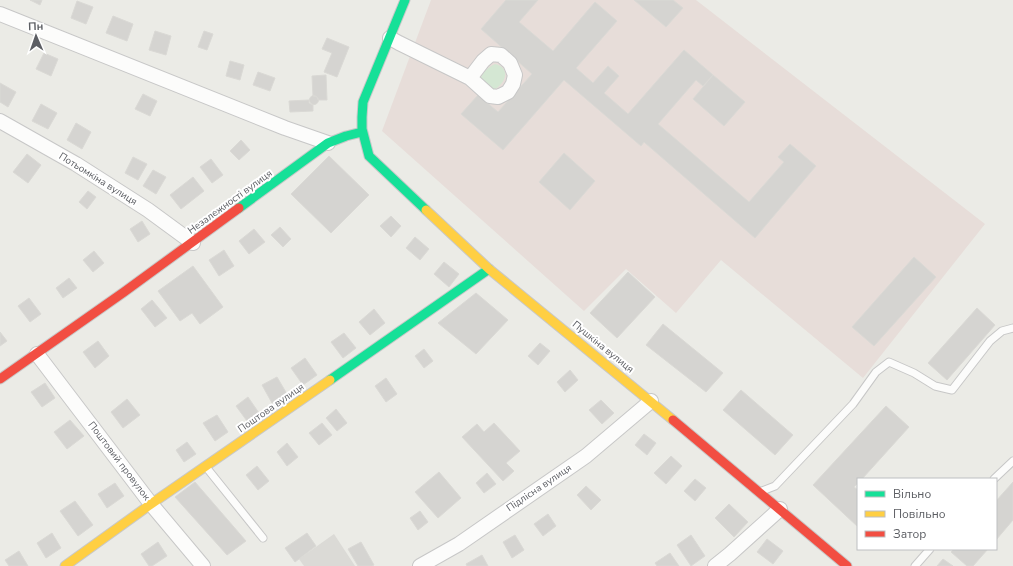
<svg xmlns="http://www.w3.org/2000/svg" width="1013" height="566" viewBox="0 0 1013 566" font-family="'Nunito Sans',sans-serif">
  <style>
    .industrial { fill: #dbdad6 }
    .medical { fill: #e7ddd9 }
    .green { fill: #d4e7d3 }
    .building { fill: #d5d4d1; stroke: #dad9d5 }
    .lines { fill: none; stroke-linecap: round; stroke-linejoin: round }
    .lane-casing { stroke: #c7c7c7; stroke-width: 9 }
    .street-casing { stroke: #c7c7c7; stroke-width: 16 }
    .fast-casing { stroke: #c8c8c8; stroke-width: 11 }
    .slow-casing { stroke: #c8c8c8; stroke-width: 11 }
    .jam-casing { stroke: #c8c8c8; stroke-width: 11 }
    .lane { stroke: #fcfcfb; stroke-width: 7 }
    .street { stroke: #fcfcfb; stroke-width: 14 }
    .fast { stroke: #16e098; stroke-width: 9 }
    .slow { stroke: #ffcf43; stroke-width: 9 }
    .jam { stroke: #f24e42; stroke-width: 9 }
    .labels { text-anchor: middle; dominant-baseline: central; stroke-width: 4; stroke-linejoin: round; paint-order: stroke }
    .street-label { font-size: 10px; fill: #5c5e63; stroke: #fff }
  </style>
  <rect width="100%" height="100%" fill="#ebebe6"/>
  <!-- industrial -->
  <path class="industrial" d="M334,534L355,566H304L299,559Z"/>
  <!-- medical -->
  <path class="medical" d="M431,0H696L985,224L863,378L721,260L676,313L626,269L584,311L382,131Z"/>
  <!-- green -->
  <path class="green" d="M495,64C512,68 505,85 493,90L480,79C483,72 488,67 495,64Z"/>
  <!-- building -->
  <path class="building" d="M30,0H42L40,5Z
    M506,0H538L519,22L553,51L595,2L617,21L576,68L593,83L608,66L619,76L604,93L628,114L684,50L713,75L703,86L696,80L658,124L749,202L784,162L778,157L790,144L816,166L755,238L644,142L641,146L564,80L503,150L461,114L478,95L498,112L532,74L481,29Z
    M634,0H673L683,8L666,27Z
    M77,1L93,7L86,24L71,18Z
    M113,16L133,24L127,41L106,33Z
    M155,31L171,36L166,55L149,50Z
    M204,31L213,34L207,50L198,47Z
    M327,38L349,47L337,77L324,72L332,53L322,49Z
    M44,53L58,59L51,76L36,69Z
    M230,61L244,65L240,80L226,76Z
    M258,72L275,78L270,91L253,85Z
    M326,75L327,100H318L317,97L313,96L312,76Z
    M713,75L745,102L724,126L693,99Z
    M0,83L16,92L8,107L0,102Z
    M143,94L157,101L150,116L135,109Z
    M309.5 100a4.5 4.5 0 1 1 9 0a4.5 4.5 0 1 1-9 0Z
    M309,100V103L313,105V111L290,112L289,101Z
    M41,104L57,113L48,129L32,121Z
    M76,123L91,132L82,149L67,140Z
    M241,140L250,150L239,160L230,151Z
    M564,153L595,181L570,210L539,182Z
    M27,154L41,165L28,183L13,172Z
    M329,156L369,195L331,233L291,194Z
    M133,157L147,164L138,180L125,173Z
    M211,159L223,175L212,183L200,167Z
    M153,170L166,177L156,194L143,186Z
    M193,177L204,191L181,209L170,195Z
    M88,191L96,197L87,209L79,202Z
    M391,216L401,226L391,237L380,226Z
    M142,221L150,234L138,242L130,229Z
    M280,227L291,239L283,247L271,235Z
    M254,229L265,242L249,254L239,241Z
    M415,237L429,249L420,260L406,248Z
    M224,250L234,266L219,276L209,260Z
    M94,251L104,263L93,272L83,260Z
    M914,257L936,277L874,346L852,327Z
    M444,262L459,274L449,287L434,274Z
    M193,266L223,307L200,324L192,313L180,321L158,291Z
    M628,272L655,297L617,338L590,313Z
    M69,278L77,288L63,298L56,288Z
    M476,293L508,320L476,354L438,323Z
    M29,298L41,314L30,322L18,306Z
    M152,300L167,318L155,327L141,309Z
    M977,308L995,325L947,380L928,363Z
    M374,309L385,323L370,335L359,322Z
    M663,324L723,373L706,392L646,345Z
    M0,332L7,341L0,346Z
    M344,333L356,348L343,358L331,342Z
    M98,341L109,356L95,368L83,352Z
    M540,343L550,351L538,365L528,356Z
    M424,349L433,361L424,368L415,356Z
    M305,358L317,375L303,385L291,368Z
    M570,370L578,380L565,392L557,382Z
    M277,377L287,394L272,403L262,385Z
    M386,378L397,394L386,402L375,386Z
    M45,383L55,398L42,407L31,392Z
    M741,390L793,435L775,455L723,410Z
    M248,397L259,413L247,421L236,406Z
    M127,399L140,415L123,428L111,412Z
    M601,400L614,413L602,424L589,410Z
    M886,406L909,427L862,479H858V483L854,487L858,490V527L813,485Z
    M336,409L347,423L337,431L326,418Z
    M217,415L228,432L215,441L203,423Z
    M70,420L84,436L67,449L54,432Z
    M322,423L332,435L319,445L309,433Z
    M494,423L520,451L506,463L514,471L503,481L462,437L477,424L484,432Z
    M644,434L656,443L647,455L635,445Z
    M187,442L196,454L184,462L176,450Z
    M287,443L298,457L287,466L277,452Z
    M671,456L682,466L666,484L654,473Z
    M257,466L269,481L258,490L246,475Z
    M439,472L461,498L438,518L415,492Z
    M487,473L496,484L484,493L476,483Z
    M695,479L706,488L695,501L684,491Z
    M195,482L246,541L227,555L175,497Z
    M1013,482V520L996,540V501Z
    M115,483L124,496L107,508L98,494Z
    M586,486L601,500L591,510L577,495Z
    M75,501L93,525L78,536L60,511Z
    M729,504L748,522L734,537L715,518Z
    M420,511L428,522L418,530L410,518Z
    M548,514L556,526L543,536L534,524Z
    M52,533L61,548L46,558L37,543Z
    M307,533L316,546L295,562L285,548Z
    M515,535L524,550L512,558L503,542Z
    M691,535L705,556L691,566L677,545Z
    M767,539L783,551L773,564L757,552Z
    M158,542L167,556L152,566H149L141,554Z
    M361,542L374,565L372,566H358L348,549Z
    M954,549H988L973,566H967L951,552Z
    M19,551L28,566H9L5,560Z
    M670,553L679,566H657L655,563Z
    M482,555L488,566H467L466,564Z
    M943,559L953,566H937Z"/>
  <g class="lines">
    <defs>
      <path id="lane" d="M206,467L263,538
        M994,479L1013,461
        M762,491L775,486L853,404L876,372L889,362L914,373L935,386L952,390L990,341L1002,331L1013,328
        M915,566L930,549"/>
      <path id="street" d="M0,14L285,128L328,143
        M390,38L399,43L470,78L490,96L498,97L508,92L513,84L515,75L510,63L501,55L491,54L483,61L470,78
        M0,121L76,164L148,210L193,243
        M37,354L151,504L203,566
        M420,566L459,544L586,456L651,401
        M715,566L730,554L780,509"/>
      <path id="fast" d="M405,0L363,102L362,117V129L369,156L426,210
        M239,208L328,143L346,136L362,132
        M330,380L489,269"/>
      <path id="slow" d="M426,210L489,269L673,420
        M65,566L151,504L330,380"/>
      <path id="jam" d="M0,379L124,292L239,208
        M673,420L847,566"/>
    </defs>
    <!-- lane casing -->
    <use href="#lane" class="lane-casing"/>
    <!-- street casing -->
    <use href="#street" class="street-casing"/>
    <!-- fast casing -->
    <use href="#fast" class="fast-casing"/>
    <!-- slow casing -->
    <use href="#slow" class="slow-casing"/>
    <!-- jam casing -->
    <use href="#jam" class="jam-casing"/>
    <!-- lane -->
    <use href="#lane" class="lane"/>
    <!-- street -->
    <use href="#street" class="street"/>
    <!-- fast -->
    <use href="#fast" class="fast"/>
    <!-- slow -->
    <use href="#slow" class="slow"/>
    <!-- jam -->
    <use href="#jam" class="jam"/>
  </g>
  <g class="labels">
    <!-- street labels -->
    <g class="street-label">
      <text transform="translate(98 179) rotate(32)">Потьомкіна вулиця</text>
      <text transform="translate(230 202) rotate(-36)">Незалежності вулиця</text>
      <text transform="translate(603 347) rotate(39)">Пушкіна вулиця</text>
      <text transform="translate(271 408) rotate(-35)">Поштова вулиця</text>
      <text transform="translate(119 461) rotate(53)">Поштовий провулок</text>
      <text transform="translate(539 488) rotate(-34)">Підлісна вулиця</text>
    </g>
  </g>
  <!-- legend -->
  <rect x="857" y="478" width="140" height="72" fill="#ffffff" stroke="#bebfc1"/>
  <rect x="865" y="491" width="20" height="6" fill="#16e098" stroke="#bebfc1"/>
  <text x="893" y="498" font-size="12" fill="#5c5e63">Вільно</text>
  <rect x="865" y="511" width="20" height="6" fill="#ffcf43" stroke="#bebfc1"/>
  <text x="893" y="518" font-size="12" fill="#5c5e63">Повільно</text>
  <rect x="865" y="531" width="20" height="6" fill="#f24e42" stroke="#bebfc1"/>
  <text x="893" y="538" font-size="12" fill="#5c5e63">Затор</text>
  <!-- north arrow -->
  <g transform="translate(36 36) rotate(358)" stroke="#ffffff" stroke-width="3" paint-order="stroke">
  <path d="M0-3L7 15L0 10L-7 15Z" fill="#5c5e63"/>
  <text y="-6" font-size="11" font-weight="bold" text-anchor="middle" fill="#5c5e63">Пн</text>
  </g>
</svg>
